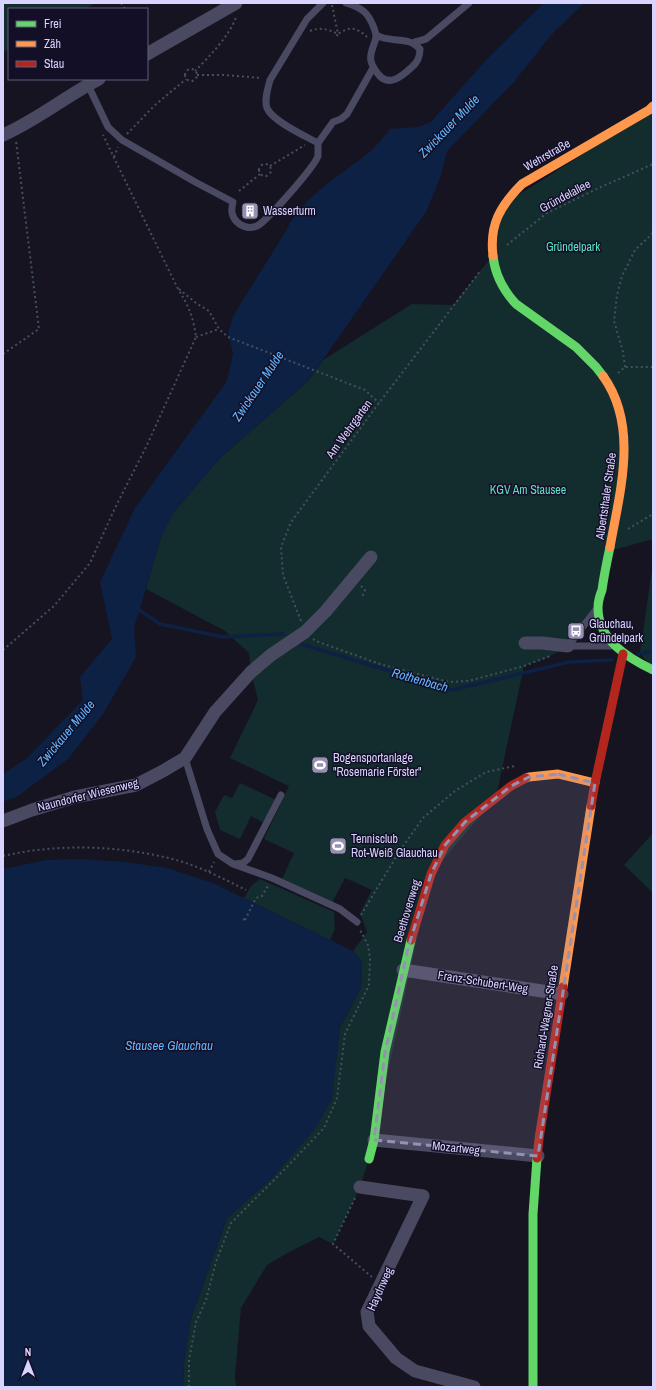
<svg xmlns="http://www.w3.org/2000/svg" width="656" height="1390" viewBox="0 0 656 1390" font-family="'Archivo Narrow',sans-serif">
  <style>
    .green { fill: #132c2d }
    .water { fill: #0d2144 }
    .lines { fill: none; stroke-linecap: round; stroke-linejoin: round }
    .stream { stroke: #0d2144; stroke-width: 3.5 }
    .path { stroke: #44505f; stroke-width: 2; stroke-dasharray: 2 3; stroke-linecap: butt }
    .lane { stroke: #4a4962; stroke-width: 7 }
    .street { stroke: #4a4962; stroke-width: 13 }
    .fast { stroke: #63d668; stroke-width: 9 }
    .slow { stroke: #ff974d; stroke-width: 9 }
    .jam { stroke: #b3261e; stroke-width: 9 }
    .marked { fill: #9591b1; fill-opacity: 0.2; stroke: #9591b1; stroke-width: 3; stroke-dasharray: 8 5; stroke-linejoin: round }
    .labels { text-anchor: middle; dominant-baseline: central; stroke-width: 3; stroke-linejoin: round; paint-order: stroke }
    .street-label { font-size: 12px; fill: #d9d4ff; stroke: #130f26 }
    .poi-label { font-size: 12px; fill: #d9d4ff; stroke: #130f26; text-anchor: start }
    .park-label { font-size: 12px; fill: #5fe0c0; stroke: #130f26 }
    .water-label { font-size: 13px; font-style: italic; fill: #62b6ff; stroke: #130f26 }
  </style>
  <rect width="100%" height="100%" fill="#161421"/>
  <!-- green -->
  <path class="green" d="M3,3H96L84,9H9V49L3,52Z
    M653,110V539L610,551L598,608L568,646L547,658L524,666L496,797L431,874L369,1159L360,1187L333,1244L319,1237L291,1251L267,1265L241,1308L235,1377L236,1387H183L184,1362L191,1318L227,1218L272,1178L336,1058L340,1027L361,988L362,962L353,951L367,932L360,913L372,890L345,878L332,903L282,879L294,853L264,839L289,786L230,758L258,700L251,672L249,653L225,631L146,589L161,537L173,513L221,457L308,381L323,360L412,304L453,305L493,255L504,204Z
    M653,562V669L640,653Z
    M240,783L276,800L264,823L251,816L240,839L220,830L215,812L224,795L232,798Z
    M653,833V893L624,865Z
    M260,879L334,912L335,929L330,940L244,898L251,886Z"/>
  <!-- water -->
  <path class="water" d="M544,3H584L551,35L514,82L447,151L440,178L426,212L308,381L221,457L173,513L161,537L146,589L134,627L136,657L103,714L68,759L18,796L3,802V774L26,759L83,700L80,677L112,639L100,582L135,508L227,381L233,353L228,333L233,316L286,231C301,197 344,173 372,150C378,144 384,136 390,129L418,127L431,122L487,59Z
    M80,859L125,862L167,868L213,883L353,951L362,962L361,988L340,1027L332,1099L314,1130L272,1178L227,1218L191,1318L184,1362L183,1387H3V869L46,860Z"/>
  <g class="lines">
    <!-- stream -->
    <path class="stream" d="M135,607L160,624L223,637L283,634
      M301,644L452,690L569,662L612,660
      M638,654L653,651"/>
    <!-- path -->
    <path class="path" d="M121,3L125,9
      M3,4L4,3
      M332,5L338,34L336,37L337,38
      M310,31C320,27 328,29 338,34C350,26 356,27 367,37
      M185 75a6 6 0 1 1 12 0a6 6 0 1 1-12 0Z
      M195,71C209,57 230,35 236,17
      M197,75H224L261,78
      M127,134L154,106L186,79
      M114,157L118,147
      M259 170a6 6 0 1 1 12 0a6 6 0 1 1-12 0Z
      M270,166L305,145
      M239,191L260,174
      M507,245L547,213L601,187L653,164
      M179,289L196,303L209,311L219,329L228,337L365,390L379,403
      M196,337L219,329
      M3,354L39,329L16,141
      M625,367L623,352L614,321L617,295L622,276L635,250L652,234L653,229
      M618,373L625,367H653
      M628,529L653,514
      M361,586L365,590L362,597
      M301,621L283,575L281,547L291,522L379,403L481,270
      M313,639L316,641L380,664L449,682L468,681L524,666L550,656
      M3,650L54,606L90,563L115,508L147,445L196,337C193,315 188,305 177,287L103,135
      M3,856C55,844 111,845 164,857C193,863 220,877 246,890
      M209,872L214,862
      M361,915L399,852L423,818L455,791L486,772L515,766
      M243,919L247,921
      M245,920L256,898L262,896L268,886
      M355,1198L333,1244L372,1277
      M189,1387V1360L196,1322L206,1300L216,1262L231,1223L286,1168L324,1128L337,1098L345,1034L369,985L370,959L368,945L360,930"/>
    <!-- lane -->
    <path class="lane" d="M346,3C362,8 368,12 374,28C375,31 376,34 376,37C375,45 369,52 371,61C372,66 375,70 378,74C389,88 402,76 412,67C418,62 420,57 420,49C408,35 392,44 376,35
      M415,42L426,39L469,3
      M88,85L108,127L122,140L197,183L233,202C231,210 231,216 237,222C242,227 250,229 257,226C267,221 315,166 318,156C318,152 318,147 318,143C305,136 272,121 267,108C264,100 268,88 270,80L307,19L323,3
      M318,143L333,122L341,119L347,114L373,68
      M568,646L595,611
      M568,646H612
      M185,758L207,829L218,854L233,864L272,878L340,909L357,922
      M235,864L243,863L248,859L281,795"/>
    <!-- street -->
    <path class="street" d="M147,54L236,3
      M3,135C37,120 66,96 99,79
      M525,643H542L568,646
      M3,821L32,810L75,797L136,785L163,771L185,758L215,712L251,672L271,655L305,632L325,612L371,557
      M403,970L562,994
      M374,1140L538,1156
      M360,1187L423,1196L367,1312L369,1326L396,1358L415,1371L474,1387"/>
    <!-- fast -->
    <path class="fast" d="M493,256C495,275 503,290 516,304L576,347L596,367L603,376
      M610,547C607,561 604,575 602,590C600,595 598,602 598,608C598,640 628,658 653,670
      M369,1159L374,1140L385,1052L411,940
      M533,1387V1214L537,1158"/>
    <!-- slow -->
    <path class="slow" d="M493,256C489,224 501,205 522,184L649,110L653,106
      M603,376C639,426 620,491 610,547
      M526,778L529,777L558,774L595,783
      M563,987L591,806"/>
    <!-- jam -->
    <path class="jam" d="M591,806L595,783L623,654
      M411,940L431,874L445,845L465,822L511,786L526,778
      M537,1158L539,1139L563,987"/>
  </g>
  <!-- marked area -->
  <path class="marked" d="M558,774L595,783L538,1156L374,1140L385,1052L408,948L431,874L445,845L465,822L511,786L529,777Z"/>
  <!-- icons -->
  <defs>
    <symbol id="building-square" viewBox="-11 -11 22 22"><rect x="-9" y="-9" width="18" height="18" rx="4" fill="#9591b1" stroke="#130f26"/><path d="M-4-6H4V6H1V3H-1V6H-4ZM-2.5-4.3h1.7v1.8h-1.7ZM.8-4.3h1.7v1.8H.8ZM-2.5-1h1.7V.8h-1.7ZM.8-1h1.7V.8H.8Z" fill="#fff"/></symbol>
    <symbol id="bus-square" viewBox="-11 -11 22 22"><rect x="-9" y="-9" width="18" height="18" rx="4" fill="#9591b1" stroke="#130f26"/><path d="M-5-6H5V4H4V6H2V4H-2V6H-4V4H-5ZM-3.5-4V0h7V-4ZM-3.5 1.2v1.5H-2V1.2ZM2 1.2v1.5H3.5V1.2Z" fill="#fff"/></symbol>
    <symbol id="stadium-square" viewBox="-11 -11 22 22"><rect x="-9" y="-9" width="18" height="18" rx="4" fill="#9591b1" stroke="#130f26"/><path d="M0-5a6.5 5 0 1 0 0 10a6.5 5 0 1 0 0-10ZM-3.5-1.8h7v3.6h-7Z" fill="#fff"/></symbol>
  </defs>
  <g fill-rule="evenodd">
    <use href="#building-square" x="240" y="201" width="20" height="20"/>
    <use href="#bus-square" x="566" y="621" width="20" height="20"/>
    <use href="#stadium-square" x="310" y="755" width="20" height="20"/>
    <use href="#stadium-square" x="328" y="836" width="20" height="20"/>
  </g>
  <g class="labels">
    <!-- street labels -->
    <g class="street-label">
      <text transform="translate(547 155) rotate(-30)">Wehrstraße</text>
      <text transform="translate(565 196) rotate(-28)">Gründelallee</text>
      <text transform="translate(349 429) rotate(-54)">Am Wehrgarten</text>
      <text transform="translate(606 496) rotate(-82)">Albertsthaler Straße</text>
      <text transform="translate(88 795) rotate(-14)">Naundorfer Wiesenweg</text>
      <text transform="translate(407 911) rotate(-73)">Beethovenweg</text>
      <text transform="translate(483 982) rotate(9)">Franz-Schubert-Weg</text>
      <text transform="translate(546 1017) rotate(-81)">Richard-Wagner-Straße</text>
      <text transform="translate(456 1148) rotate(6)">Mozartweg</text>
      <text transform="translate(380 1289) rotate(-66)">Haydnweg</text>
    </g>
    <!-- poi labels -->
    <g class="poi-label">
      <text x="263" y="211">Wasserturm</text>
      <text x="589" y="624">Glauchau,<tspan x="589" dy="14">Gründelpark</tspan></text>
      <text x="333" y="758">Bogensportanlage<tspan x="333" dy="14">"Rosemarie Förster"</tspan></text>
      <text x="351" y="839">Tennisclub<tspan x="351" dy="14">Rot-Weiß Glauchau</tspan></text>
    </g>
    <!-- park labels -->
    <g class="park-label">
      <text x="573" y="247">Gründelpark</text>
      <text x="528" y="490">KGV Am Stausee</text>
    </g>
    <!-- water labels -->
    <g class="water-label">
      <text transform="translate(449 126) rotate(-46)">Zwickauer Mulde</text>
      <text transform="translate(258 386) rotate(-56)">Zwickauer Mulde</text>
      <text transform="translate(420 680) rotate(16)">Rothenbach</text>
      <text transform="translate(66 733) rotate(-50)">Zwickauer Mulde</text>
      <text x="169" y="1045">Stausee Glauchau</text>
    </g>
  </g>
  <!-- border -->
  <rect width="656" height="1390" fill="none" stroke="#d9d4ff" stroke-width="8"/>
  <!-- legend -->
  <rect x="8" y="8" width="140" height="72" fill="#130f26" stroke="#625e7d"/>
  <rect x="16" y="21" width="20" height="6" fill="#63d668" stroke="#625e7d"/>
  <text x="44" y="28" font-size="12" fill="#d9d4ff">Frei</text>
  <rect x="16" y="41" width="20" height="6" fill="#ff974d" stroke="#625e7d"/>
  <text x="44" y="48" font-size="12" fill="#d9d4ff">Zäh</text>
  <rect x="16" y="61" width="20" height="6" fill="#b3261e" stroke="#625e7d"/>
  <text x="44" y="68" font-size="12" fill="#d9d4ff">Stau</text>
  <!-- north arrow -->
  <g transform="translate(28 1362)" stroke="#130f26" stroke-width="3" paint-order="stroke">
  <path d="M0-3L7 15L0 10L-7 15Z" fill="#d9d4ff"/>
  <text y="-6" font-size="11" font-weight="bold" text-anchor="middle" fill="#d9d4ff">N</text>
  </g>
</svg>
